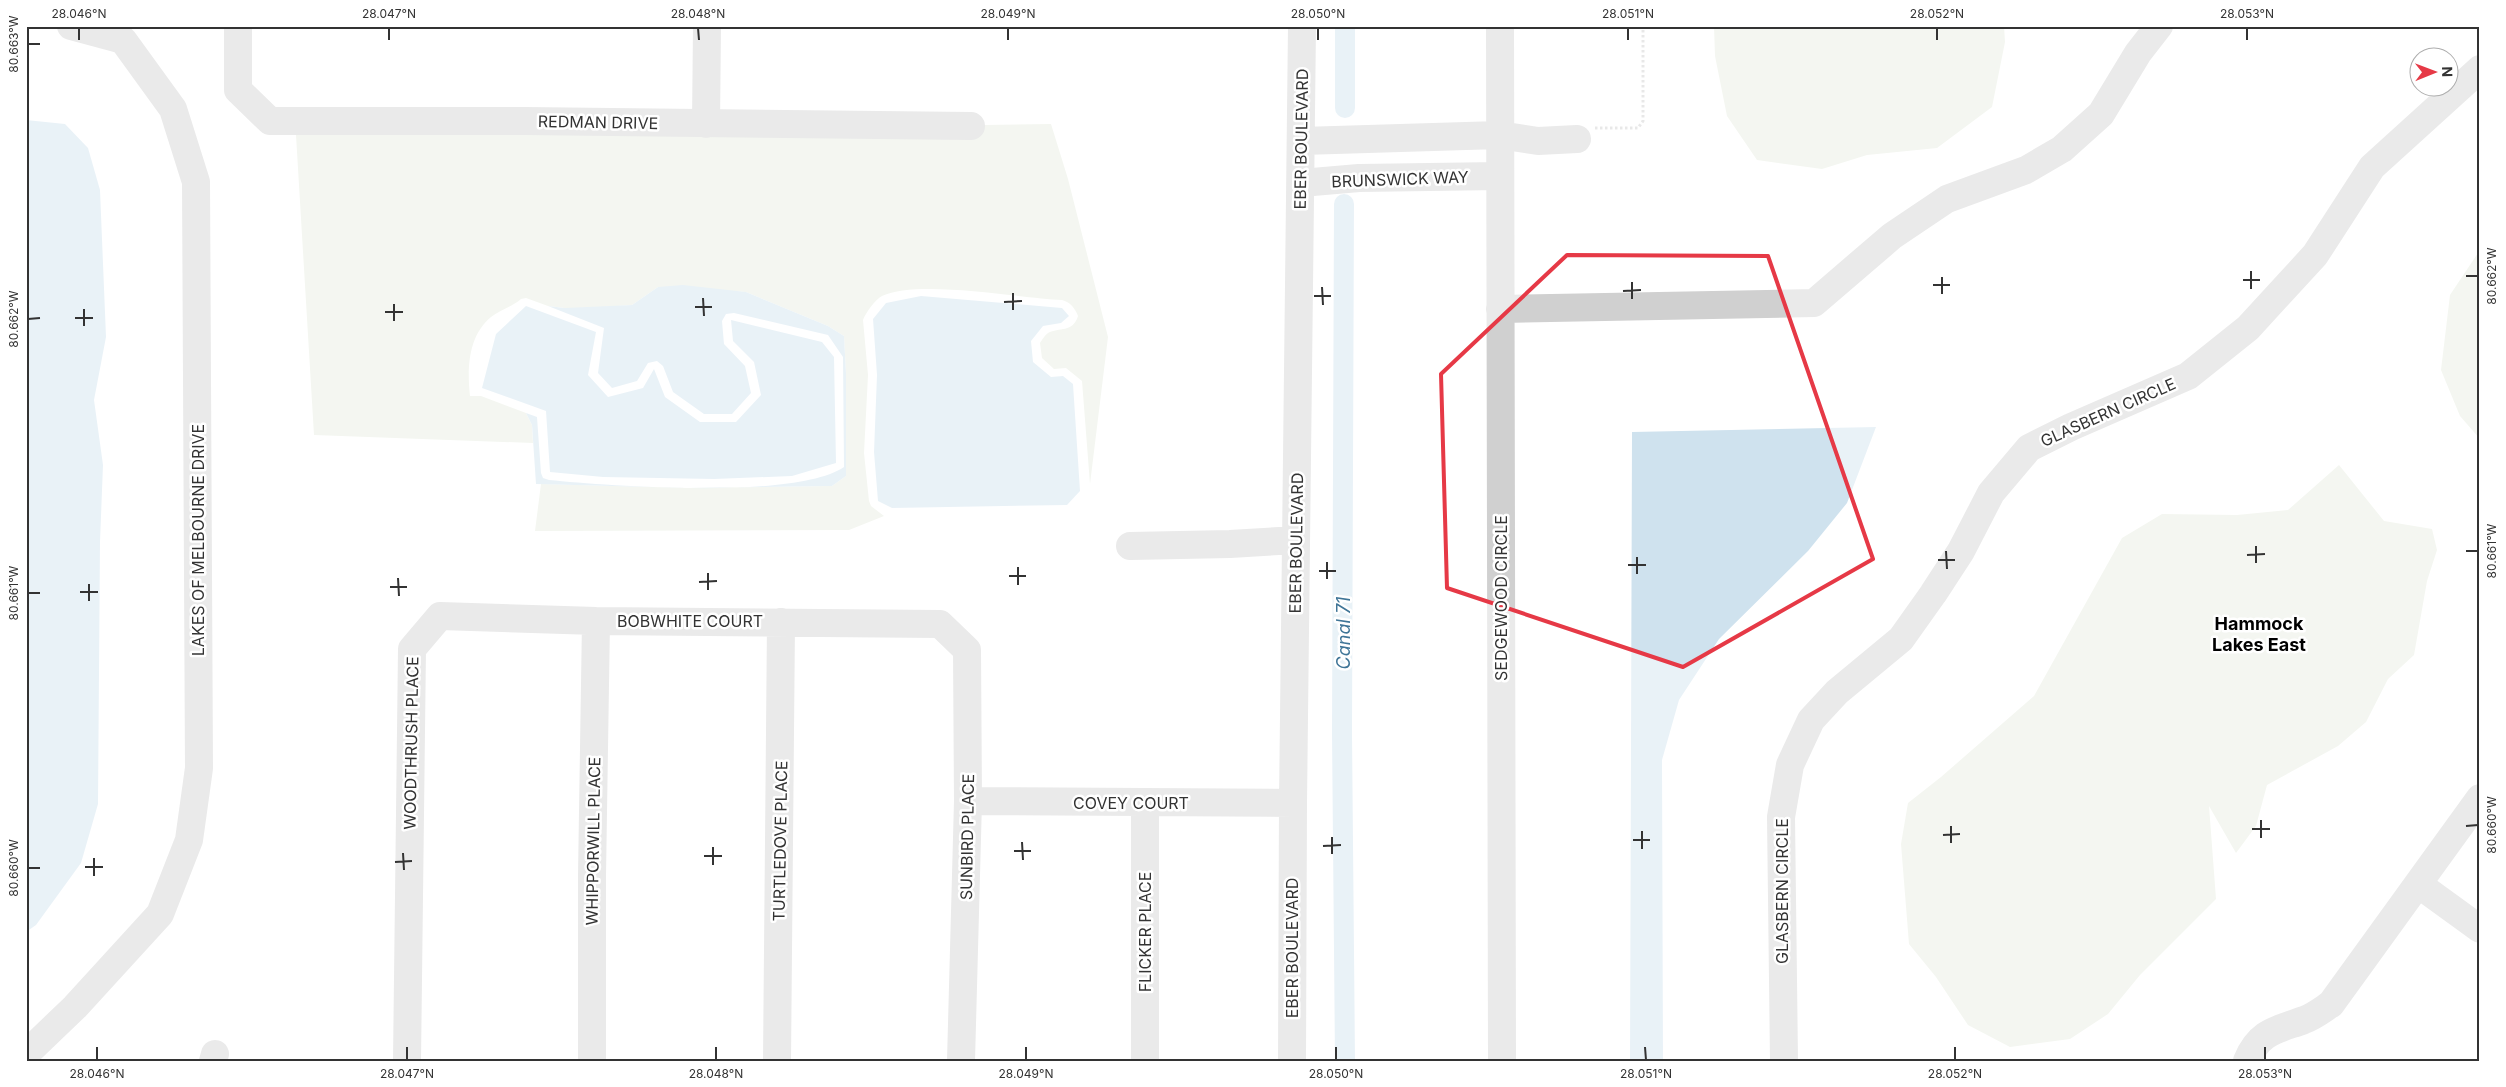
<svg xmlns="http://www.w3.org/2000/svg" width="2506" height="1087" viewBox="0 0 2506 1087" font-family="Inter,sans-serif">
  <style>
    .green { fill: #e6ecdf }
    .water { fill: #cfe2ee }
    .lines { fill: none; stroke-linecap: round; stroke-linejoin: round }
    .canal { stroke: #cfe2ee; stroke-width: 20 }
    .path { stroke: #cdcdcd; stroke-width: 3; stroke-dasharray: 2.5 2.5; stroke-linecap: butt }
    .minor { stroke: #d0d0d0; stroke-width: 28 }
    .marked { fill: none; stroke: #e63946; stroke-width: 4; stroke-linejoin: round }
    .ticks { fill: none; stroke: #333; stroke-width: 2 }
    .labels { text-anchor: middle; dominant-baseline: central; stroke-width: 5; stroke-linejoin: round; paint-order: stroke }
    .street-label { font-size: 16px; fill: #333; stroke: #fff }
    .neighbourhood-label { font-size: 18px; font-weight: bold; fill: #000; stroke: #fff }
    .water-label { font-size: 18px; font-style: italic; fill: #3f7597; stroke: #fff }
    .neatline { fill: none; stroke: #333; stroke-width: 2 }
    .ticks-label { font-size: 12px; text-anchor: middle; fill: #333 }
  </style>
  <rect width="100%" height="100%" fill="#fff"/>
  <!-- green -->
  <path class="green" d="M1714,26H2004L2005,42L1992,107L1937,148L1867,155L1822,169L1757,160L1727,116L1715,56Z
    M1051,124L1068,179L1108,337L1090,484L1082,381L1066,368L1054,369L1042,358L1040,343C1042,340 1045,335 1048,333C1059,327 1073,333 1078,316C1075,308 1070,302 1062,300C1018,298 919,279 882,296C875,300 866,312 863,320L868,375L864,453L869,501L871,506L884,516L849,530L535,531L541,484L688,488L832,486L846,476V373L844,336L828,326L746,292L658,287L632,305L589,308H565L548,306L526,298L521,299C512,307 500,310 491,317C468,336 467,369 470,396H481L526,413L532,425L533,443L314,435L296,135Z
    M2480,250V439L2460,416L2441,370L2450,295Z
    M2339,465L2384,521L2432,529L2437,550L2427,581L2414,655L2388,679L2366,722L2338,746L2267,785L2256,826L2236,853L2209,806L2216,899L2140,975L2108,1014L2070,1039L2010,1047L1968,1025L1936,977L1909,944L1901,844L1908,803L1941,777L2034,696L2122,538L2162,514L2237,515L2288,510Z"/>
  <!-- water -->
  <path class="water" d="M26,120L65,124L88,148L100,190L106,337L94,400L103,465L100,542L98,804L81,863L36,925L26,932Z
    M683,285L746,292L828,326L844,336L846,373V476L832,486L688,488L536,484L532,425L526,413L537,417L541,473L543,478L549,480C611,486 795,500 844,467L843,357L828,335L734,313L726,314L722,321L724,344L745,366L751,393L732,414H704L673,392L663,366L657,361L648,363L637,381L612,388L598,373L604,328L548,306L565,308L632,305L658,287Z
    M921,296L1062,308L1069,316L1061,323L1043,326L1031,341L1033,362L1051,377L1063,376L1073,384L1080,491L1067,505L892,508L878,501L874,452L877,375L873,319L886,303Z
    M526,306L596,332L588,375L608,397L643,388L654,369L665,397L700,422H736L761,395L754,362L733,341L731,320L822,342L834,357L836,463L792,476L714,479L603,477L550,472L546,411L482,388L496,334Z
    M1876,427L1847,503L1808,551L1719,639L1679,700L1662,760L1663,1061H1630L1632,432Z"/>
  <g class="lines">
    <!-- canal -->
    <path class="canal" d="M1345,108V26
      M1344,204L1342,733L1345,1061"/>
    <!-- path -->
    <path class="path" d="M1595,128H1638L1643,121V26"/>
    <!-- minor -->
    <path class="minor" d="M238,26V90L270,121H525L971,126
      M1500,26L1502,1061
      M706,124L707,26
      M1302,141L1499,135L1538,141L1577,139
      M1301,183L1359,178L1499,176
      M1500,309L1814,303L1892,236L1947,199L2026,170L2062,149L2101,114L2138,53L2159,26
      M1130,546L1230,544L1296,540
      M968,801L1293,803
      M2418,884L2480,929
      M26,1054L75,1007L160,914L189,840L199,768L196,182L173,109L123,40L71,26
      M213,1061L215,1054
      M407,1061L412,649L440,616L596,621L940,624L967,650L968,801L961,1061
      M592,1061V876L596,621
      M777,1061L781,622
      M1145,1061V804
      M1292,1061L1293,803L1302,26
      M1784,1061L1781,817L1790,765L1811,720L1837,692L1901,639L1933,594L1961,551L1991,493L2029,448L2071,427L2188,376L2248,328L2315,255L2372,167L2480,69
      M2247,1061C2259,1031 2277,1030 2304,1020C2313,1017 2322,1010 2331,1004L2480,798"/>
  </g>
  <!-- marked area -->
  <path d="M0 0H2506V1087H0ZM1567,255L1768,256L1873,559L1683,667L1447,588L1441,374Z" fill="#fff" fill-opacity=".55" fill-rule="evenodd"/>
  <path class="marked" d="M1567,255L1768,256L1873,559L1683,667L1447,588L1441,374Z"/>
  <!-- ticks -->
  <path class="ticks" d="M79,28V40M389,28V40M698,28L699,40M1008,28V40M1318,28V40M1628,28V40M1937,28V40M2247,28V40M28,44H40M2251,271V289M2466,276H2478M1942,277V294M2243,280H2260M1632,282V299M1933,285H1950M1322,287L1323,305M1623,291L1641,290M1013,293V310M1314,296H1331M703,298L704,316M1004,302L1022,301M394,304V321M695,307H712M84,309V326M385,312H403M75,318H93M28,319L40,318M2256,546V563M1946,551L1947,569M2466,551H2478M2247,555L2265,554M1637,557V574M1938,560H1955M1327,562V579M1628,565H1646M1018,567V585M1319,571H1336M708,573V590M1009,576H1026M398,578L399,596M699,582L717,581M89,584V601M390,587H407M80,592H98M28,593H40M2261,820V838M1951,826V843M2466,826L2478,825M2252,829H2270M1642,831V849M1943,835L1960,834M1332,837V854M1633,840H1650M1022,842L1023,860M1323,846L1341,845M713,847V865M1014,851H1031M403,853L404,870M704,856H722M94,858V876M395,862L412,861M85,867H103M28,868H40M97,1047V1060M407,1047V1060M716,1047V1060M1026,1047V1060M1336,1047V1060M1645,1047L1646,1060M1955,1047V1060M2265,1047V1060"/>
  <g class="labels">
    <!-- street labels -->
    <g class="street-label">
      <text transform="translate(598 122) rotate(1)">REDMAN DRIVE</text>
      <text transform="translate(1301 139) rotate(-89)">EBER BOULEVARD</text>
      <text transform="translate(1400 179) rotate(-2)">BRUNSWICK WAY</text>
      <text transform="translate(2108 412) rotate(-24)">GLASBERN CIRCLE</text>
      <text transform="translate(198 540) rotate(-90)">LAKES OF MELBOURNE DRIVE</text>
      <text transform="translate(1296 543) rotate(-89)">EBER BOULEVARD</text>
      <text transform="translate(1501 598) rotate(-90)">SEDGEWOOD CIRCLE</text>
      <text x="690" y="621">BOBWHITE COURT</text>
      <text transform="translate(411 743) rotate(-89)">WOODTHRUSH PLACE</text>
      <text x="1131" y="803">COVEY COURT</text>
      <text transform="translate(967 837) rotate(-89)">SUNBIRD PLACE</text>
      <text transform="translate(593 841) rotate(-89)">WHIPPORWILL PLACE</text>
      <text transform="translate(780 841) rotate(-89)">TURTLEDOVE PLACE</text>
      <text transform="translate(1782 891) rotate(-90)">GLASBERN CIRCLE</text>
      <text transform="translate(1145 932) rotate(-90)">FLICKER PLACE</text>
      <text transform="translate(1292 948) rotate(-90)">EBER BOULEVARD</text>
    </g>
    <!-- neighbourhood labels -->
    <g class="neighbourhood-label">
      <text x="2259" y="623">Hammock<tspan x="2259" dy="21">Lakes East</tspan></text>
    </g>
    <!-- water labels -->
    <g class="water-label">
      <text transform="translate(1343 633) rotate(-90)">Canal 71</text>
    </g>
  </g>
  <!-- border -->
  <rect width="2506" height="1087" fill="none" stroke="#ffffff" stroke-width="55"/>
  <!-- north arrow -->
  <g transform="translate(2434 72) rotate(89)"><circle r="24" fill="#ffffff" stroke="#adadad"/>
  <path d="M0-4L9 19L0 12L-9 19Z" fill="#e63946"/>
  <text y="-8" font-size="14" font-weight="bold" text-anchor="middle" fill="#333333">N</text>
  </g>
  <rect x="28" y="28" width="2450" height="1032" class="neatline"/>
  <g class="ticks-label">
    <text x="79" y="18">28.046°N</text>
    <text x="389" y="18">28.047°N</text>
    <text x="698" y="18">28.048°N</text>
    <text x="1008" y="18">28.049°N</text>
    <text x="1318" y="18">28.050°N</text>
    <text x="1628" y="18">28.051°N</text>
    <text x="1937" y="18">28.052°N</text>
    <text x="2247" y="18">28.053°N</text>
    <text transform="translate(14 44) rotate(-90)" y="4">80.663°W</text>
    <text transform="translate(2492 276) rotate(-90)" y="4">80.662°W</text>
    <text transform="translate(14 319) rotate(-90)" y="4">80.662°W</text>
    <text transform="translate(2492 551) rotate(-90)" y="4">80.661°W</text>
    <text transform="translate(14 593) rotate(-90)" y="4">80.661°W</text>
    <text transform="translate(2492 825) rotate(-90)" y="4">80.660°W</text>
    <text transform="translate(14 868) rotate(-90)" y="4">80.660°W</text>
    <text x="97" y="1078">28.046°N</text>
    <text x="407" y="1078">28.047°N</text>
    <text x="716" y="1078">28.048°N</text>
    <text x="1026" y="1078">28.049°N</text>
    <text x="1336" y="1078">28.050°N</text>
    <text x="1646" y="1078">28.051°N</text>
    <text x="1955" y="1078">28.052°N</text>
    <text x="2265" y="1078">28.053°N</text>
  </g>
</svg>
